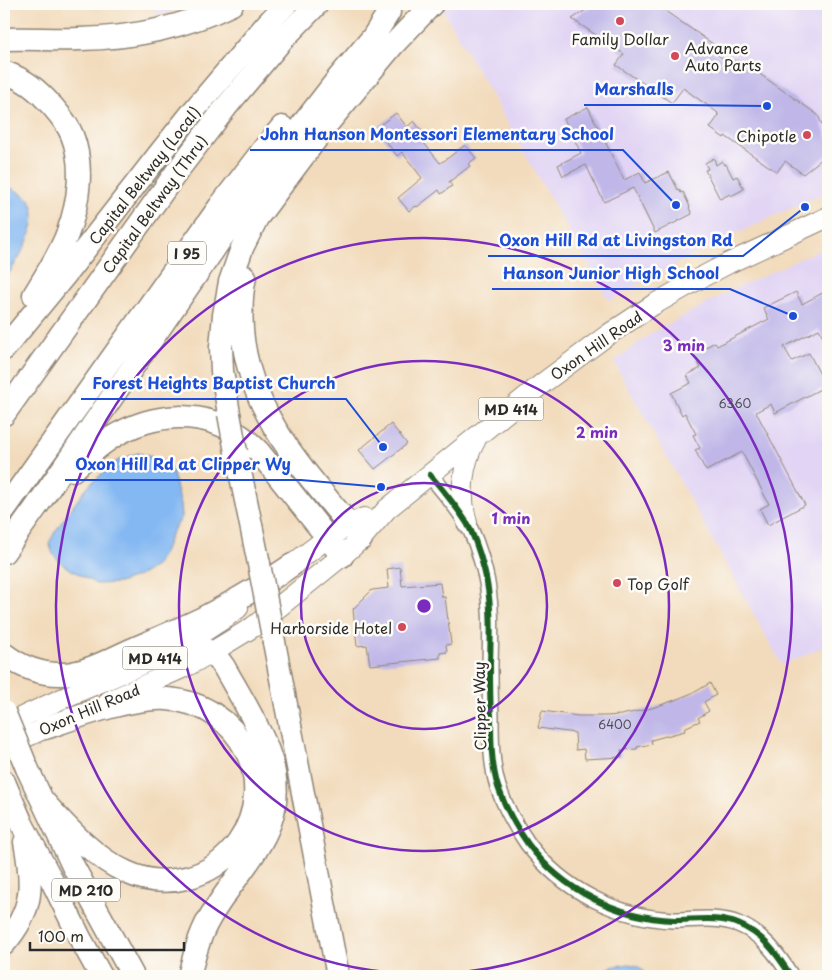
<svg xmlns="http://www.w3.org/2000/svg" width="832" height="980" viewBox="0 0 832 980" font-family="'Playpen Sans',sans-serif">
  <style>
    .built { fill: #e1d4f4 }
    .water { fill: #84b8f2; stroke: #58728e }
    .building { fill: #c0b7e8 }
    .lines { fill: none; stroke-linecap: round; stroke-linejoin: round }
    .minor-casing { stroke: #8e8374; stroke-width: 18 }
    .major-casing { stroke: #8e8374; stroke-width: 22 }
    .highway-casing { stroke: #8e8374; stroke-width: 25 }
    .minor { stroke: #fff; stroke-width: 15 }
    .major { stroke: #fff; stroke-width: 20 }
    .highway { stroke: #fff; stroke-width: 22 }
    .highway-bridge-casing { stroke: #8e8374; stroke-width: 25; stroke-linecap: butt }
    .highway-bridge { stroke: #fff; stroke-width: 22 }
    .cycleway-casing { stroke: #fdfcf7; stroke-width: 9 }
    .cycleway { stroke: #1b5e20; stroke-width: 6 }
    .ring { fill: none; stroke: #7b2cbf; stroke-width: 2.5 }
    .poi-dot { fill: #d1495b; stroke: #fdfcf7; stroke-width: 2 }
    .labels { text-anchor: middle; dominant-baseline: central; stroke-width: 5; stroke-linejoin: round; paint-order: stroke }
    .number-label { font-size: 12px; fill: #504e5a }
    .shield { fill: #fdfcf7; stroke: #6a6a68; stroke-width: 1 }
    .shield-label { font-size: 14px; font-weight: bold; fill: #2b2b2b }
    .poi-label { font-size: 15px; fill: #2b2b2b; stroke: #fdfcf7; text-anchor: start }
    .street-label { font-size: 15px; fill: #2b2b2b; stroke: #fdfcf7 }
    .centre { fill: #7b2cbf; stroke: #fdfcf7; stroke-width: 2.5 }
    .ring-label { font-size: 15px; text-anchor: middle; font-weight: bold; fill: #7b2cbf; stroke: #fdfcf7; stroke-width: 5; stroke-linejoin: round; paint-order: stroke }
    .leader { fill: none; stroke: #1d4ed8; stroke-width: 2 }
    .callout-dot { fill: #1d4ed8; stroke: #fdfcf7; stroke-width: 2 }
    .callout-label { font-size: 16px; text-anchor: middle; font-weight: bold; fill: #1d4ed8; stroke: #fdfcf7; stroke-width: 5; stroke-linejoin: round; paint-order: stroke }
  </style>
  <rect width="100%" height="100%" fill="#fdfcf7"/>
  <filter id="ink" filterUnits="userSpaceOnUse"><feTurbulence type="fractalNoise" baseFrequency=".02" numOctaves="2"/><feDisplacementMap in="SourceGraphic" scale="10" xChannelSelector="R" yChannelSelector="G"/><feConvolveMatrix kernelMatrix="1 2 1 2 8 2 1 2 1" color-interpolation-filters="sRGB"/></filter>
  <filter id="wash" filterUnits="userSpaceOnUse"><feTurbulence type="fractalNoise" baseFrequency=".0096" numOctaves="4" result="noise"/><feDisplacementMap in="SourceGraphic" scale="20" xChannelSelector="R" yChannelSelector="G"/><feGaussianBlur stdDeviation="1.12" result="paint"/><feColorMatrix in="noise" values="0 0 0 0 0 0 0 0 0 0 0 0 0 0 0 0 0 1.4 0 .05"/><feComposite in="paint" operator="in"/></filter>
  <g filter="url(#wash)">
    <rect width="100%" height="100%" fill="#f2dbbc"/>
    <!-- built -->
    <path class="built" d="M149,4H192L174,11L158,15Z
      M450,4H828V191L737,233L653,276L609,301L443,10Z
      M828,246V645L782,665L614,362L650,334L732,290Z"/>
    <!-- water -->
    <path class="water" d="M4,187C11,187 16,190 22,194C25,196 29,198 31,202C43,225 16,262 4,281Z
      M138,453L162,460L172,470L181,504L182,517L171,534L164,553L154,567L139,576L119,583L96,584L63,565L53,554L49,543L56,530L87,487L117,461Z
      M629,964C638,966 642,967 646,976H598C606,966 616,966 629,964Z"/>
    <g id="blocks">
      <!-- building -->
      <path class="building" d="M595,4H644L651,9L655,4L713,44L709,49L731,64L734,60L737,62V60L753,71L754,70L818,115L828,140V154L803,174L785,161L777,172L725,136L724,138L710,128L719,115L717,114L718,113L683,88L672,103L616,65L624,54L572,19Z
        M588,107L624,180L640,172L645,183L669,172L678,190L679,189L681,193L683,192L690,207L689,208L692,214L655,233L633,188L604,202L586,165L563,176L558,165L581,153L564,119Z
        M396,113L407,127L414,121L424,134L420,138L440,163L443,161H444L465,145L476,158L468,164L470,166L449,182L452,186L441,194L439,190L417,207L416,206L409,211L398,198L422,178L402,152L397,156L376,128Z
        M714,158L716,165L722,161L724,165L726,164L733,178L737,176L744,189L731,196L730,194L720,199L705,170L708,169L705,163Z
        M828,290V346L819,329L784,347L792,361L809,353L826,386L775,413L771,404L756,412L805,505L768,525L760,509L769,504L742,452L706,471L695,450L700,448L693,435L696,434L685,413L682,415L671,393L691,383L687,375L701,368L693,354L715,342L717,346L769,319L763,308L796,292L802,304Z
        M391,424L407,444L375,469L359,450Z
        M400,567L402,586L440,583L442,597H445L451,644L446,645L447,652L440,653V658L370,665L367,645L357,646L353,609L372,590L389,588L387,569Z
        M710,683L716,695L704,702L709,711L698,718L700,721L684,728L685,731L651,740L652,744L637,747V749L621,750L622,757L585,759L584,749L576,750L575,733L538,728L542,711L578,716H606L621,715L652,708L675,700L697,691Z"/>
    </g>
  </g>
  <g filter="url(#ink)">
    <use href="#blocks" fill-opacity="0" stroke="#8e8374" stroke-width="1"/>
    <g class="lines">
      <defs>
        <path id="minor" d="M430,475C443,490 456,506 467,523C475,537 480,554 484,569C492,599 491,632 490,663C490,681 490,698 491,716C491,740 491,764 498,787C505,807 516,827 528,844C562,890 618,918 674,920C695,920 718,916 738,924C763,934 777,954 791,976"/>
        <path id="major" d="M467,523C459,495 462,464 476,439
          M280,575C306,554 333,531 364,518
          M109,701L189,665L212,652L253,627L280,606L342,556L361,539L387,509L543,383L609,334L653,305L702,277L729,263L828,217
          M4,726C82,685 167,663 238,608
          M4,747L59,722"/>
        <path id="highway" d="M4,39C29,38 55,40 80,39C132,38 185,27 232,4
          M4,72C26,80 37,89 53,107C60,115 68,125 72,135C84,165 79,202 68,232C60,254 46,275 34,295
          M245,277C241,294 241,313 242,330C249,417 309,475 361,539
          M4,349L65,275L160,153L195,109L267,24L286,4
          M4,414L178,170L226,107L282,40L317,4
          M229,414L222,371L221,347L224,315L230,282L242,248L257,218L328,123L392,46L432,4
          M236,452L259,564
          M73,470C85,458 97,447 111,438C153,412 204,408 245,439C250,443 255,448 259,452L342,556
          M4,510L220,206L266,146L282,127
          M4,552L37,506L278,156L340,76L373,37L389,12
          M274,642L338,976
          M170,652C196,647 207,642 224,667C239,694 257,722 268,751C296,826 242,861 209,919C199,936 194,957 189,976
          M4,654C21,667 42,675 64,674C86,673 111,659 131,650C154,640 178,630 201,619C232,603 263,585 292,565
          M27,768L73,866L133,976
          M4,782L22,824L50,877L80,938L101,976
          M43,801C68,828 93,857 126,872C145,881 166,883 186,878C207,873 225,861 238,843C280,782 241,704 167,699C131,697 80,716 45,728
          M4,944C34,910 33,885 25,842"/>
      </defs>
      <!-- minor casing -->
      <use href="#minor" class="minor-casing"/>
      <!-- major casing -->
      <use href="#major" class="major-casing"/>
      <!-- highway casing -->
      <use href="#highway" class="highway-casing"/>
      <!-- minor -->
      <use href="#minor" class="minor"/>
      <!-- major -->
      <use href="#major" class="major"/>
      <!-- highway -->
      <use href="#highway" class="highway"/>
      <defs>
        <path id="highway-bridge" d="M229,414L236,452
          M259,564L274,642
          M4,712L27,768"/>
      </defs>
      <!-- highway-bridge casing -->
      <use href="#highway-bridge" class="highway-bridge-casing"/>
      <!-- highway-bridge -->
      <use href="#highway-bridge" class="highway-bridge"/>
      <defs>
        <path id="cycleway" d="M430,475C443,490 456,506 467,523C475,537 480,554 484,569C492,599 491,632 490,663C490,681 490,698 491,716C491,740 491,764 498,787C505,807 516,827 528,844C562,890 618,918 674,920C695,920 718,916 738,924C763,934 777,954 791,976"/>
      </defs>
      <!-- cycleway casing -->
      <use href="#cycleway" class="cycleway-casing"/>
      <!-- cycleway -->
      <use href="#cycleway" class="cycleway"/>
    </g>
  </g>
  <!-- distance rings -->
  <g class="ring">
    <circle cx="424" cy="606" r="123"/>
    <circle cx="424" cy="606" r="245"/>
    <circle cx="424" cy="606" r="368"/>
  </g>
  <!-- markers -->
  <g class="poi-dot">
    <circle cx="620" cy="21" r="5"/>
    <circle cx="675" cy="56" r="5"/>
    <circle cx="807" cy="135" r="5"/>
    <circle cx="617" cy="583" r="5"/>
    <circle cx="402" cy="627" r="5"/>
  </g>
  <g class="labels">
    <!-- number labels -->
    <g class="number-label">
      <text x="735" y="403">6360</text>
      <text x="615" y="724">6400</text>
    </g>
    <!-- shield labels -->
    <g class="shield">
      <rect x="168" y="241.5" width="38" height="23" rx="4"/>
      <rect x="478.5" y="397.5" width="65" height="23" rx="4"/>
      <rect x="122.5" y="646.5" width="65" height="23" rx="4"/>
      <rect x="52" y="878.5" width="68" height="23" rx="4"/>
    </g>
    <g class="shield-label">
      <text x="187" y="253">I 95</text>
      <text x="511" y="409">MD 414</text>
      <text x="155" y="658">MD 414</text>
      <text x="86" y="890">MD 210</text>
    </g>
    <!-- poi labels -->
    <g class="poi-label">
      <text x="620" y="38" text-anchor="middle">Family Dollar</text>
      <text x="685" y="47">Advance<tspan x="685" dy="17">Auto Parts</tspan></text>
      <text x="797" y="135" text-anchor="end">Chipotle</text>
      <text x="627" y="583">Top Golf</text>
      <text x="392" y="627" text-anchor="end">Harborside Hotel</text>
    </g>
    <!-- street labels -->
    <g class="street-label">
      <text transform="translate(144 175) rotate(-52)">Capital Beltway (Local)</text>
      <text transform="translate(154 204) rotate(-54)">Capital Beltway (Thru)</text>
      <text transform="translate(596 345) rotate(-35)">Oxon Hill Road</text>
      <text transform="translate(479 706) rotate(-91)">Clipper Way</text>
      <text transform="translate(89 709) rotate(-23)">Oxon Hill Road</text>
    </g>
  </g>
  <circle cx="424" cy="606" r="8" class="centre"/>
  <g class="ring-label">
    <text x="684" y="351">3 min</text>
    <text x="597" y="438">2 min</text>
    <text x="511" y="524">1 min</text>
  </g>
  <!-- callouts -->
  <path class="leader" d="M767 106L683 105H584M676 205L623 150H250M805 207L743 256H488M793 316L730 289H492M383 447L346 399H81M381 487L301 480H65"/>
  <g class="callout-dot">
    <circle cx="767" cy="106" r="5"/>
    <circle cx="676" cy="205" r="5"/>
    <circle cx="805" cy="207" r="5"/>
    <circle cx="793" cy="316" r="5"/>
    <circle cx="383" cy="447" r="5"/>
    <circle cx="381" cy="487" r="5"/>
  </g>
  <g class="callout-label">
    <text x="634" y="95">Marshalls</text>
    <text x="437" y="140">John Hanson Montessori Elementary School</text>
    <text x="616" y="246">Oxon Hill Rd at Livingston Rd</text>
    <text x="611" y="279">Hanson Junior High School</text>
    <text x="214" y="389">Forest Heights Baptist Church</text>
    <text x="183" y="470">Oxon Hill Rd at Clipper Wy</text>
  </g>
  <!-- margin -->
  <rect width="832" height="980" fill="none" stroke="#fdfcf7" stroke-width="20"/>
  <!-- scale -->
  <path d="M30 942v8h154v-8" fill="none" stroke="#2b2b2b" stroke-width="2.5"/>
  <text x="38" y="942" font-size="15" fill="#2b2b2b" stroke="#fdfcf7" stroke-width="4" paint-order="stroke">100 m</text>
</svg>
